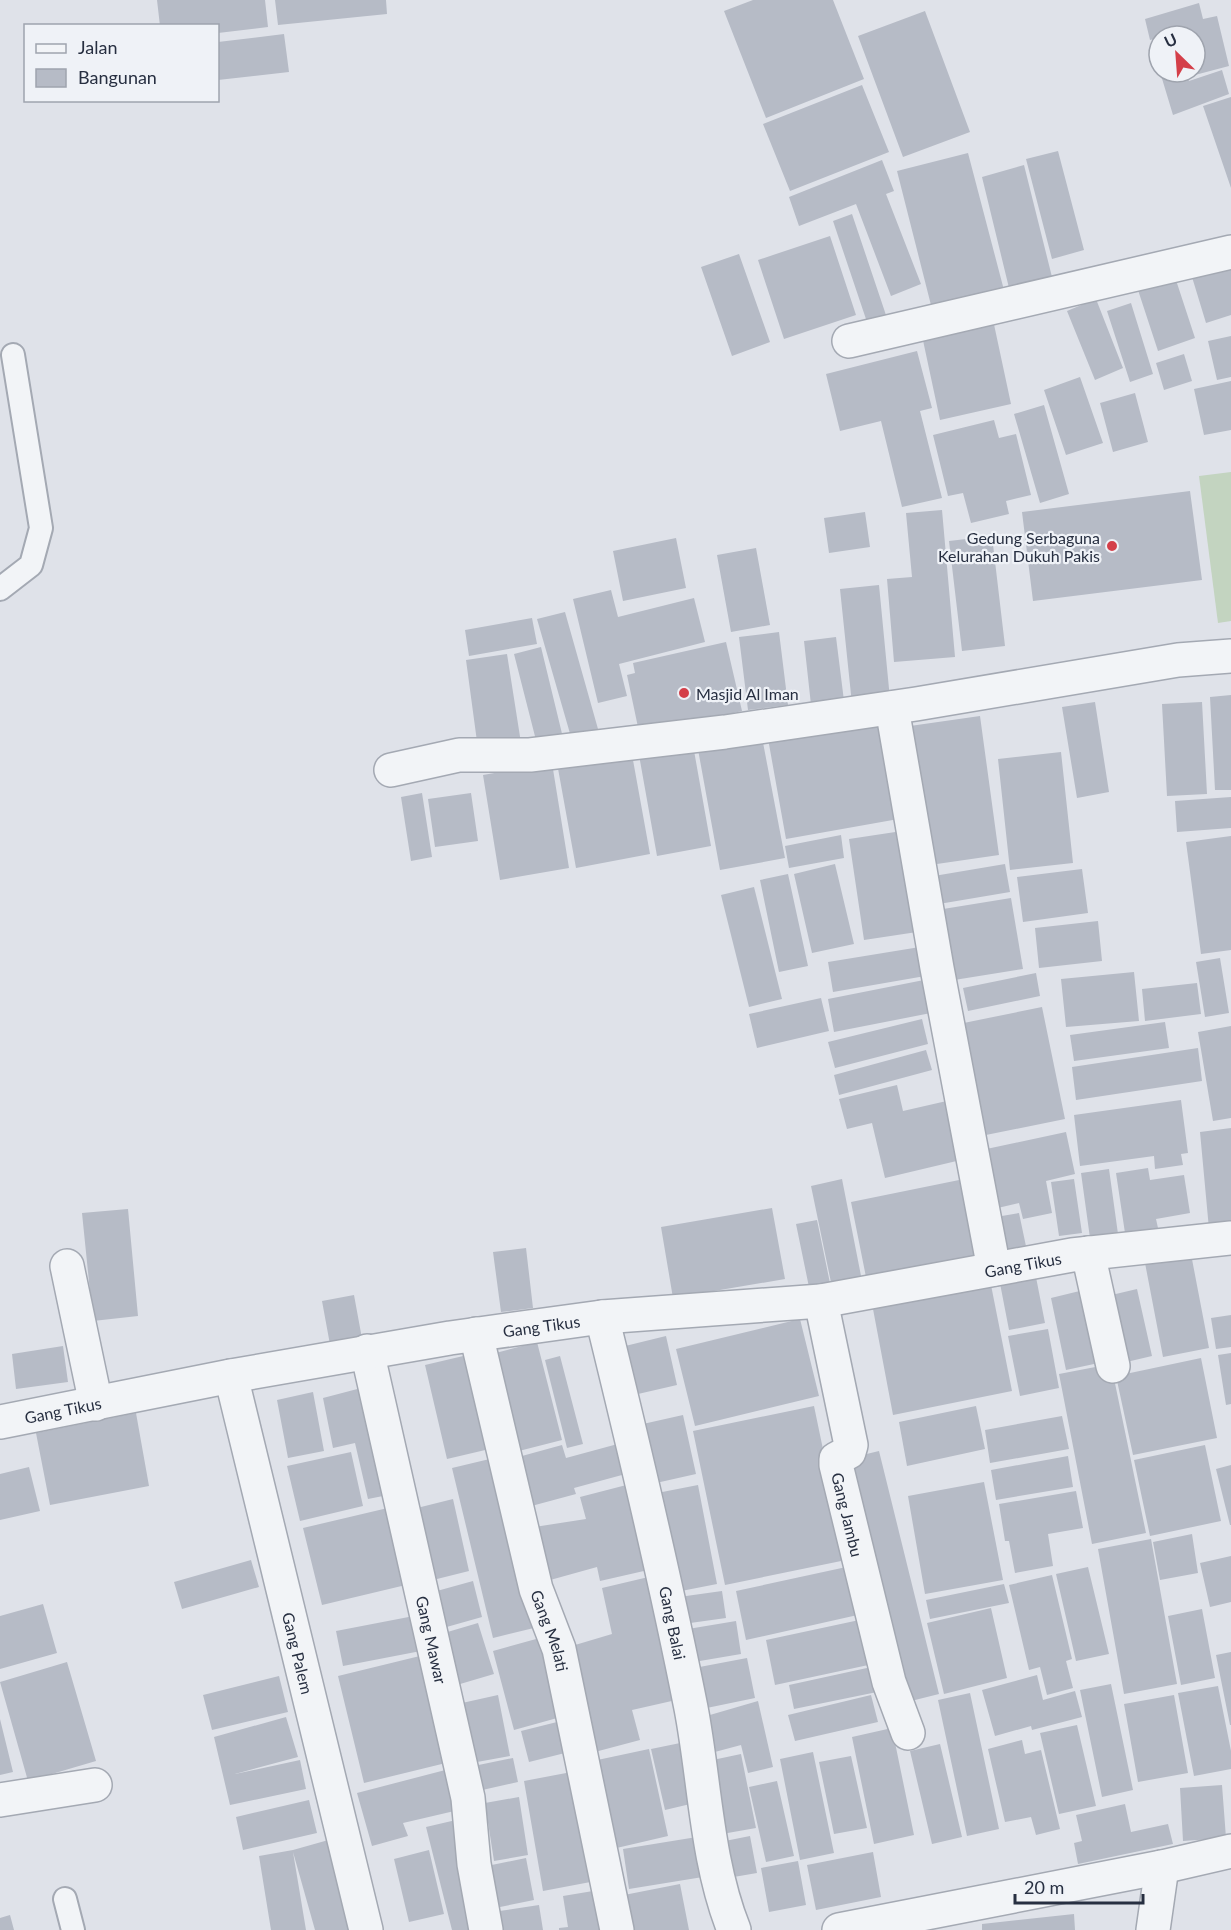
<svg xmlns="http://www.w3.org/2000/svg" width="1231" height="1930" viewBox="0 0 1231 1930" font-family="Lato,sans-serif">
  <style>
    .green { fill: #c3d4c0 }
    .building { fill: #b6bbc6 }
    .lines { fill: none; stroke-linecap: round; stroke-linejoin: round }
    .service-casing { stroke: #a4a9b3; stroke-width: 26 }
    .minor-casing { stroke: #a4a9b3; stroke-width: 36 }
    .service { stroke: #f2f4f7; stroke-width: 22 }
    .minor { stroke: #f2f4f7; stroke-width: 33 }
    .poi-dot { fill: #d43f49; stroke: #eff2f7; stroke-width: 2 }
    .labels { text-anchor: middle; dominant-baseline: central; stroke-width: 4.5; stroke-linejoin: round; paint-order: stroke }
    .poi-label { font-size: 16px; fill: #272f41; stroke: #eff2f7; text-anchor: end }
    .street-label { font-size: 16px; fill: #272f41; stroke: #eff2f7 }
  </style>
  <rect width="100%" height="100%" fill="#dfe2e9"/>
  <!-- green -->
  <path class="green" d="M1231,472V621L1218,623L1199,476Z"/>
  <!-- building -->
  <path class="building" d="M157,0H265L268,27L218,33V26H160Z
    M275,0H386L387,14L278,25Z
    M753,0H833L864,79L766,118L724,11Z
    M1199,3L1203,19L1217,16L1229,66L1195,75V36H1186L1185,31L1150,40L1145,19Z
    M925,11L970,132L903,157L858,36Z
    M284,34L289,72L218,80V42Z
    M1222,70L1229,94L1173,115L1160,72H1186L1189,81Z
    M862,85L889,152L790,191L763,124Z
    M1231,97V188L1203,106Z
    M1058,151L1084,250L1052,259L1026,159Z
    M968,153L1005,294L933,313L897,171Z
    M882,160L894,191L886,194L921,284L891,296L856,204L799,226L789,197Z
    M1024,165L1053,281L1010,292L982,177Z
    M852,214L888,321L869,328L833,221Z
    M830,236L856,315L784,339L758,260Z
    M739,254L770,342L732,356L701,267Z
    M1231,264V315L1206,323L1192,277Z
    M1174,274L1195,338L1158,351L1137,287Z
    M1096,299L1123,368L1095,380L1067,311Z
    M1131,303L1153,374L1130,382L1107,311Z
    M992,315L1011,404L940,420L921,331Z
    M1231,336V377L1217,380L1208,341Z
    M917,351L932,408L920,411L942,498L902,507L881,421L840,431L826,374Z
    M1184,354L1192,381L1164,390L1156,363Z
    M1080,377L1103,443L1066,455L1044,390Z
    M1231,381V430L1204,435L1194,389Z
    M1135,393L1148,442L1113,452L1100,403Z
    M1044,405L1069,494L1040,503L1014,414Z
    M994,420L999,438L1016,434L1031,495L1006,501L1009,514L971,523L963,493L948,496L933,435Z
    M1190,491L1202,580L1033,601L1022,512Z
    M942,510L955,657L894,662L887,579L912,577L906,513Z
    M865,512L870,547L829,553L824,518Z
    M992,536L1005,646L962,651L949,541Z
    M676,538L686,588L623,601L613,551Z
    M756,548L770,625L731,632L717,555Z
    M879,585L890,699L852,704L840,589Z
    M611,590L618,617L694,598L705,642L619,664L627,696L598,703L573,599Z
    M565,612L598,729L571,737L537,619Z
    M532,618L537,644L469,656L465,630Z
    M779,632L788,705L748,710L739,637Z
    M836,637L845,709L812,714L804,641Z
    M726,642L742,711L648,733L639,732L627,675L635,673L633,663Z
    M541,647L565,746L539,752L514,654Z
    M507,654L521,743L478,749L466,660Z
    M1231,695V790H1215L1210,697Z
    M1095,702L1109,792L1077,798L1062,707Z
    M1202,702L1207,794L1167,796L1162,704Z
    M886,712L904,818L786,839L767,733Z
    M980,716L999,855L923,866L903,727Z
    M761,732L785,858L720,870L697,744Z
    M693,745L711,846L657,856L639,755Z
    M631,749L650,854L576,868L557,763Z
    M1061,752L1073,863L1010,870L998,759Z
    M552,763L569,868L500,880L483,775Z
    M422,793L432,857L411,861L401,797Z
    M471,793L478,841L435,847L428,799Z
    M1231,797V828L1177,832L1175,801Z
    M902,831L917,932L864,940L849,839Z
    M841,835L844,858L789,868L785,846Z
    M1231,836V950L1201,954L1186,842Z
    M835,864L854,944L812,953L794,874Z
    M1005,864L1010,892L927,906L922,878Z
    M1082,869L1088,913L1023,922L1017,877Z
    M788,874L808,966L779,972L760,880Z
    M754,887L782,999L749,1007L721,895Z
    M1011,898L1023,969L948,981L937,910Z
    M1098,921L1102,961L1039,968L1035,928Z
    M926,946L931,975L833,992L828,962Z
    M1220,958L1229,1013L1205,1017L1196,962Z
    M1134,972L1139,1021L1066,1027L1061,979Z
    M1036,973L1040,996L968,1011L963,988Z
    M929,979L936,1012L834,1032L828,999Z
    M1197,983L1201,1014L1145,1021L1142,989Z
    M821,998L829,1031L757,1048L749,1014Z
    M1042,1007L1065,1119L976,1137L954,1025Z
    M922,1019L928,1044L835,1068L828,1042Z
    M1165,1022L1169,1048L1074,1061L1070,1035Z
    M1231,1026V1118L1213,1121L1198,1032Z
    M1198,1048L1202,1081L1076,1100L1072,1067Z
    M926,1050L932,1070L839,1095L834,1075Z
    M897,1085L903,1111L951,1100L965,1159L885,1178L872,1123L847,1129L839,1099Z
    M1181,1100L1188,1153L1181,1154L1183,1165L1155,1169L1154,1156L1080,1166L1074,1115Z
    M1231,1128V1227L1209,1229L1200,1132Z
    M1066,1132L1075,1174L1046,1181L1052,1213L1023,1219L1019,1203L989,1210L977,1151Z
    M1148,1168L1150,1180L1184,1175L1190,1213L1156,1219L1158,1228L1125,1233L1116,1173Z
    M1109,1169L1118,1234L1090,1238L1081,1173Z
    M969,1178L985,1257L867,1282L851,1202Z
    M842,1179L863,1286L833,1292L811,1186Z
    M1074,1179L1082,1233L1059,1236L1051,1182Z
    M772,1208L785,1279L673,1298L661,1227Z
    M128,1209L138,1316L93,1321L82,1213Z
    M1019,1213L1027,1251L997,1256L990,1218Z
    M817,1220L831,1288L810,1292L796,1224Z
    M526,1248L533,1308L501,1312L493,1252Z
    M1191,1254L1209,1348L1163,1357L1145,1263Z
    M1034,1267L1045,1323L1009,1330L998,1273Z
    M991,1285L1012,1391L893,1415L873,1309Z
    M1092,1288L1108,1361L1066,1370L1051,1298Z
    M1137,1289L1152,1356L1118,1364L1103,1297Z
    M354,1295L363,1344L331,1350L322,1301Z
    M1231,1315V1347L1216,1349L1211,1318Z
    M800,1319L819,1396L695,1426L676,1349Z
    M1048,1329L1059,1388L1020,1396L1008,1336Z
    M666,1336L677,1385L625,1397L613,1349Z
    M537,1342L562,1440L511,1453L488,1355Z
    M63,1346L68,1382L16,1389L12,1354Z
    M476,1353L498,1447L447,1459L425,1365Z
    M1231,1353V1404L1226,1405L1218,1355Z
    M560,1356L583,1444L567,1448L545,1360Z
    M1201,1358L1217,1438L1133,1455L1116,1376Z
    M1111,1364L1146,1533L1092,1544L1059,1374Z
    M365,1387L388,1495L368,1499L355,1443L333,1448L323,1398Z
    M313,1392L324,1451L288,1458L277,1400Z
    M814,1406L846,1560L725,1585L693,1431Z
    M976,1406L985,1449L907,1466L899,1422Z
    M136,1413L149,1486L50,1505L36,1433Z
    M683,1415L696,1474L647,1485L634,1426Z
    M1062,1416L1069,1449L990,1463L985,1430Z
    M625,1442L633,1472L574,1488L576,1494L524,1508L511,1459L562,1445L566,1458Z
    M1205,1445L1221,1521L1150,1536L1134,1460Z
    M879,1451L939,1694L903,1703L842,1460Z
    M351,1452L363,1506L300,1521L287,1466Z
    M1068,1456L1073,1487L996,1500L991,1470Z
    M498,1457L538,1627L493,1638L452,1468Z
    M1231,1465V1525H1230L1216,1469Z
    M29,1467L40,1511L0,1520V1474Z
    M638,1482L657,1568L600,1581L597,1567L543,1582L528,1528L586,1519L580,1497Z
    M984,1482L1003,1580L925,1594L908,1496Z
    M698,1485L717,1584L671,1593L652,1494Z
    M1076,1491L1083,1528L1048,1534L1053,1566L1015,1573L1009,1541H1005L999,1504Z
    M453,1499L469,1571L421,1583L405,1511Z
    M392,1507L410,1584L322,1605L303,1528Z
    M1192,1534L1198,1573L1160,1580L1153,1542Z
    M1151,1539L1177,1684L1124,1694L1098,1549Z
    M1231,1556V1602L1210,1607L1200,1563Z
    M251,1560L259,1587L182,1609L174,1582Z
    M851,1566L862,1614L746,1640L736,1591Z
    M1088,1567L1109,1654L1076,1661L1056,1574Z
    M657,1575L685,1698L632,1710L640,1740L591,1753L565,1648L612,1634L602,1588Z
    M1052,1575L1072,1659L1066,1661L1073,1688L1047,1695L1040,1667L1029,1670L1009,1585Z
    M473,1581L482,1617L436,1630L426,1594Z
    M1004,1584L1009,1603L930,1619L926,1600Z
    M722,1591L726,1618L683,1624L679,1597Z
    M43,1604L57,1653L0,1669V1616Z
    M991,1608L1007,1678L944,1694L927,1623Z
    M1202,1609L1215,1678L1181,1685L1168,1616Z
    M419,1615L426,1650L343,1666L336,1631Z
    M864,1619L873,1664L775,1685L766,1640Z
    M736,1621L741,1654L688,1663L682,1630Z
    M478,1623L494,1674L450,1687L434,1636Z
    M547,1636L568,1715L514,1730L493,1651Z
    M1231,1652V1725H1230L1216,1655Z
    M424,1655L450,1762L364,1783L338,1676Z
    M747,1658L755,1698L697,1710L689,1669Z
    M67,1662L96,1761L28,1781L0,1682Z
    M876,1666L882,1691L794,1709L789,1685Z
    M1037,1675L1043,1700L1075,1691L1082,1717L1032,1730L1031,1726L995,1736L982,1690Z
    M279,1676L288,1712L212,1730L203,1695Z
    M1111,1684L1133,1790L1102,1797L1080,1690Z
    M1218,1686L1231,1751V1769L1194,1776L1178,1693Z
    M970,1693L999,1829L967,1836L938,1700Z
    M498,1695L510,1756L466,1764L453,1705Z
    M871,1695L878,1722L795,1741L788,1715Z
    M1174,1695L1188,1773L1138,1782L1124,1704Z
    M758,1701L773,1767L748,1773L741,1745L711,1753L703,1717Z
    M286,1717L298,1757L235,1774L300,1760L306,1789L230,1805L214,1737Z
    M0,1719L13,1772L0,1775Z
    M569,1719L577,1750L529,1762L521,1731Z
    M1077,1725L1096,1806L1059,1814L1040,1733Z
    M892,1728L914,1835L874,1844L852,1737Z
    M1022,1740L1025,1754L1041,1750L1060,1829L1036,1835L1031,1817L1005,1822L988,1749Z
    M690,1741L703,1801L665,1810L651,1749Z
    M940,1744L962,1837L932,1844L910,1751Z
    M649,1749L668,1836L608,1850L588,1762Z
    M813,1752L834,1853L800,1860L780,1759Z
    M741,1754L756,1828L722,1834L708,1761Z
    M851,1756L867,1828L834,1834L819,1762Z
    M513,1758L518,1782L469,1793L464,1768Z
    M453,1768L463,1809L403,1823L408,1836L372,1846L357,1793Z
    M582,1770L601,1880L543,1891L524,1781Z
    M777,1781L794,1856L766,1862L749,1787Z
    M1222,1785L1226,1838L1183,1841L1180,1788Z
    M519,1797L528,1855L494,1861L485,1803Z
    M309,1800L317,1833L243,1850L236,1817Z
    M1125,1804L1131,1832L1168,1824L1173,1844L1078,1864L1074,1843L1082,1841L1076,1815Z
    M456,1820L482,1930H452L426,1827Z
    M703,1836L709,1876L629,1889L623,1849Z
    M750,1836L757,1873L722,1879L715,1843Z
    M332,1839L354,1930H315L293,1852L306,1930H271L259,1856L293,1850Z
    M429,1850L444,1914L409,1922L394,1859Z
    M873,1852L881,1897L816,1910L807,1865Z
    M526,1858L534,1900L485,1910L477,1868Z
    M798,1861L806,1905L769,1912L761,1868Z
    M680,1884L689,1930H626L619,1896Z
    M605,1889L611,1930H559V1928L568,1927L563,1896Z
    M539,1905L543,1930H488L486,1913Z
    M1074,1914L1075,1930H982V1924Z
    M10,1915L14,1930H0V1918Z"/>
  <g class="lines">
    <defs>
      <path id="service" d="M0,589L31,565L41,528L13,355
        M65,1899L73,1930"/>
      <g id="minor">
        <path d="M849,341L1231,252"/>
        <path d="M892,708L937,968L994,1269"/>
        <path d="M391,770L459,755H530L725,732L916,704L1178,660L1231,656"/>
        <path d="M1088,1253L1113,1366"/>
        <path d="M67,1266L96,1404"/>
        <path id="s1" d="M821,1301L851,1445L849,1452L836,1459V1465L889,1682L908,1733"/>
        <path id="s2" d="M602,1317C634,1447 665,1577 691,1708C705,1781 706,1860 734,1930"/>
        <path id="s3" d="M476,1334L536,1589L559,1649L617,1930"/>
        <path id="s4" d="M367,1351L468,1798L474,1864L486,1930"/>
        <path id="s5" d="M231,1376L366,1930"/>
        <path id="s6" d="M0,1422L231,1376L450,1338L602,1317L821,1301L1072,1255L1231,1238"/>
        <path d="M0,1800L95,1785"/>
        <path d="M839,1930L1162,1867L1231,1851"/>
        <path d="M1153,1930L1162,1867"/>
      </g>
    </defs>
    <!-- service casing -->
    <use href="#service" class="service-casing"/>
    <!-- minor casing -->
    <use href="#minor" class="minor-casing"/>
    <!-- service -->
    <use href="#service" class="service"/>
    <!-- minor -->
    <use href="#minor" class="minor"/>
  </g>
  <!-- markers -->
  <g class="poi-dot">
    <circle cx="1112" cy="546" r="6"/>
    <circle cx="684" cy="693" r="6"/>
  </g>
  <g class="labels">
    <!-- poi labels -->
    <g class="poi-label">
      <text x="1100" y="537">Gedung Serbaguna<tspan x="1100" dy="18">Kelurahan Dukuh Pakis</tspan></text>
      <text x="696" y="693" text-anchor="start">Masjid Al Iman</text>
    </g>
    <!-- street labels -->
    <g class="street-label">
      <text stroke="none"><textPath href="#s6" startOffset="1036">Gang Tikus</textPath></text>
      <text stroke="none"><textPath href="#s6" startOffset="550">Gang Tikus</textPath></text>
      <text stroke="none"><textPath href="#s6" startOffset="64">Gang Tikus</textPath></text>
      <text stroke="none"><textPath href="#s1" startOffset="226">Gang Jambu</textPath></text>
      <text stroke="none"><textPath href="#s2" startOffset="314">Gang Balai</textPath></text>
      <text stroke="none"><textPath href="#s3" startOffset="306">Gang Melati</textPath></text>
      <text stroke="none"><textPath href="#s4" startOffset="296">Gang Mawar</textPath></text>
      <text stroke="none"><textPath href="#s5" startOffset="285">Gang Palem</textPath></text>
    </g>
  </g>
  <!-- legend -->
  <rect x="24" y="24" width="195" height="78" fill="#eff2f7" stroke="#9fa4ae" stroke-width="1.5"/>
  <rect x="36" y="44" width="30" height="9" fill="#f2f4f7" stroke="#9fa4ae" stroke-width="1.5"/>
  <text x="78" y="54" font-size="18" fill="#272f41">Jalan</text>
  <rect x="36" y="69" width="30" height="18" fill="#b6bbc6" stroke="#9fa4ae" stroke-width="1.5"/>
  <text x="78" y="84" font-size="18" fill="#272f41">Bangunan</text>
  <!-- north arrow -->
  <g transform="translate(1177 54) rotate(335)"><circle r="28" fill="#eff2f7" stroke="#9fa4ae" stroke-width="1.5"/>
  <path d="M0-4.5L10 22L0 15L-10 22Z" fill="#d43f49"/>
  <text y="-9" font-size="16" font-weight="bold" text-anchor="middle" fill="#272f41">U</text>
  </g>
  <!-- scale -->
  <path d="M1015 1894v9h128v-9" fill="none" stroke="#272f41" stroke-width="3"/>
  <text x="1024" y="1894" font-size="18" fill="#272f41" stroke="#eff2f7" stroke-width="4.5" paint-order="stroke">20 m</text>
</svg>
